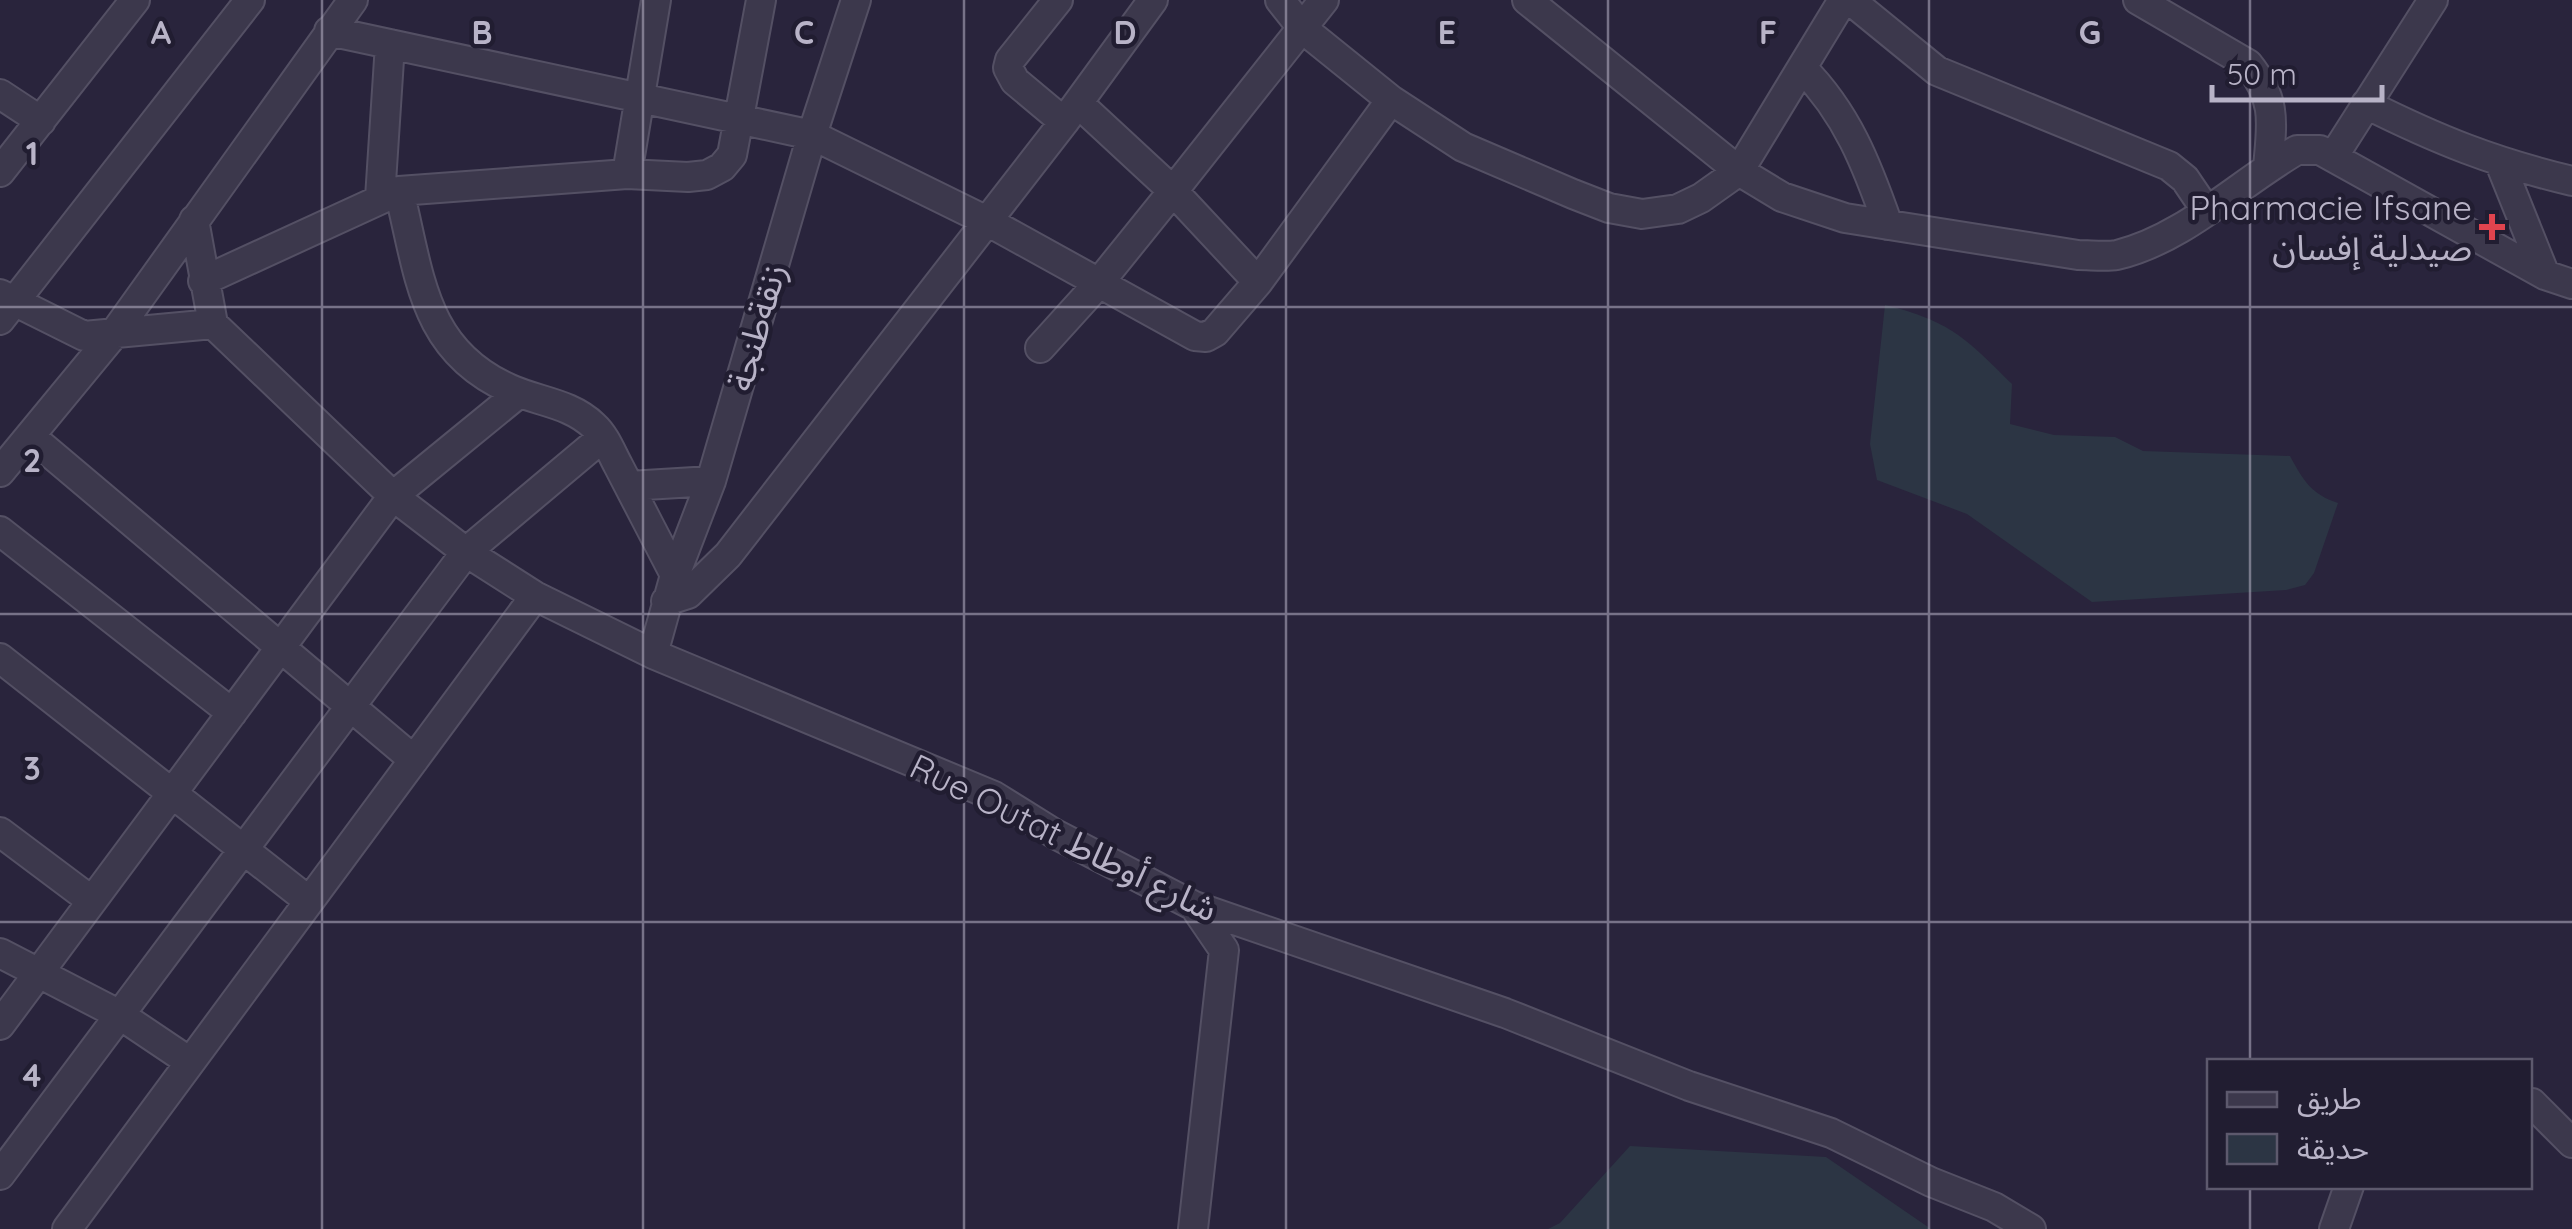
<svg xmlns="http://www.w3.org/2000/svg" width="2572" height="1229" viewBox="0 0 2572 1229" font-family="Quicksand,'Noto Sans Arabic',sans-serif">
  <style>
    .green { fill: #2c3544 }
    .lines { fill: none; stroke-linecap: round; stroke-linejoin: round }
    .minor-casing { stroke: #545064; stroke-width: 32 }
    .minor { stroke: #3c384c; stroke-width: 28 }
    .grid { fill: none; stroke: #b8b3c7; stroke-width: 2.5; stroke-opacity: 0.55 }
    .health-dot { fill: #e0444e; stroke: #211d31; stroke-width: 4 }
    .labels { text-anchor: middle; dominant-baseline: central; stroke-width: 9; stroke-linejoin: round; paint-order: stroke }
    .poi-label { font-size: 35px; fill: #b8b3c7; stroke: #211d31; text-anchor: end }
    .street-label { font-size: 35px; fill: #b8b3c7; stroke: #211d31 }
    .grid-label { font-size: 32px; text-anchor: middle; font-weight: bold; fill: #b8b3c7; stroke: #211d31; stroke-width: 9; stroke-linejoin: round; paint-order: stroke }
  </style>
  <rect width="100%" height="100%" fill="#29243c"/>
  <!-- green -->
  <path class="green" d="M1885,305C1950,321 1966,338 2012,384L2010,424L2054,435L2115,437L2143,451L2290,456C2303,480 2311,494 2338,503L2314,573L2305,585L2286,590L2092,602L1967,514L1877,480L1870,444Z
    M1630,1146L1826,1157L1931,1229H1548L1560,1223Z"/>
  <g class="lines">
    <defs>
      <path id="minor" d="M1058,0L1010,60L1008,68L1015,81L1064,122
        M1280,0L1303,29L1391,100L1463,147L1573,194L1609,208L1642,214L1678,209L1701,198L1739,171L1843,0
        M1527,0L1739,171L1782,197L1845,218L2078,255C2091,255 2105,257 2117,255C2184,239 2238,184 2297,150H2320L2545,275L2572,284
        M1850,0L1937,71L2169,166L2185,179L2206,210
        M2138,0L2248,64C2277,100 2272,123 2268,167
        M329,31L812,135L987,221L1195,336L1206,337L1215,332L1258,282L1391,100
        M1802,68C1847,113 1867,165 1888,225
        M0,94L41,121
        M1078,103L1173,191L1324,0
        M2366,104C2438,140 2493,162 2572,181
        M2333,157L2433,0
        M2500,163L2545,275
        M0,172L135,0
        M627,174L656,0
        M399,191C420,275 422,350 510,389C539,402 570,403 594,426C605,436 611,452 618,465C637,502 656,538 675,575
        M380,198L390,44
        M194,220L213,324
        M203,281L399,191L627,174L688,177L707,175L722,167L732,155L761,0
        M0,294L84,336L213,324L393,496L466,552L535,596L653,654L994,796L1055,834L1194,906L1505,1013L1689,1086L1831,1133L1931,1182L1994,1207L2031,1229
        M0,320L250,0
        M1040,348L1098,284L1173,191L1258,282
        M30,436L414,760
        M0,472L113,335L353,0
        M629,486L711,481
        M0,531L232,713
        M666,601L688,594L728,555L1064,122L1153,0
        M653,654L675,575L711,481L812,135L856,0
        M0,658L309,901
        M0,832L92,901
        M0,953L120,1015L190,1062
        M0,1025L393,496L519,393
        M2532,1103L2572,1143
        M0,1175L466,552L603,437
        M67,1229L535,596
        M1193,1229L1224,950L1194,906
        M2334,1229L2349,1186"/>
    </defs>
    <!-- minor casing -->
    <use href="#minor" class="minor-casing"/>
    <!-- minor -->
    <use href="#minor" class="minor"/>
  </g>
  <!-- grid -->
  <path class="grid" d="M322,0V1229M643,0V1229M964,0V1229M1286,0V1229M1608,0V1229M1929,0V1229M2250,0V1062M0,307H2572M0,614H2572M0,922H2572M2250,1186V1229"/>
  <!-- markers -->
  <path class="health-dot" d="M2487 212h10v10h10v10h-10v10h-10v-10h-10v-10h10z"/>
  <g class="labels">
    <!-- poi labels -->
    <g class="poi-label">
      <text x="2472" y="207">Pharmacie Ifsane<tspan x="2472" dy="40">صيدلية إفسان</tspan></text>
    </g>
    <!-- street labels -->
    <g class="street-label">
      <text transform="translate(756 327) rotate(-74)">زنقةطنجة</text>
      <text transform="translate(1064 837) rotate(26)">Rue Outat شارع أوطاط</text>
    </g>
  </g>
  <g class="grid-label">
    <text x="161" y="44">A</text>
    <text x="482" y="44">B</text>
    <text x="804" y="44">C</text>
    <text x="1125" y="44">D</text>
    <text x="1447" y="44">E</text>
    <text x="1768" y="44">F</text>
    <text x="2090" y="44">G</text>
    <text x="32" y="165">1</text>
    <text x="32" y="472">2</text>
    <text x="32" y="780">3</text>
    <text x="32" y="1087">4</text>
  </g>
  <!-- legend -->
  <rect x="2207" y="1059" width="325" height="130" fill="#211d31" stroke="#5d596d" stroke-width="2.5"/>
  <rect x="2227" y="1092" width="50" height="15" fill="#3c384c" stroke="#5d596d" stroke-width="2.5"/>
  <text x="2297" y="1109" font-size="30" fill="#b8b3c7">طريق</text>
  <rect x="2227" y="1134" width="50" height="30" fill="#2c3544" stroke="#5d596d" stroke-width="2.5"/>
  <text x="2297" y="1159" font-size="30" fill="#b8b3c7">حديقة</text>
  <!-- scale -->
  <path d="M2212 85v15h170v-15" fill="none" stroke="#b8b3c7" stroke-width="5"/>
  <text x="2227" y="85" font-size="30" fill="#b8b3c7" stroke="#211d31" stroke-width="8" paint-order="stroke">50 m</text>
</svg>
